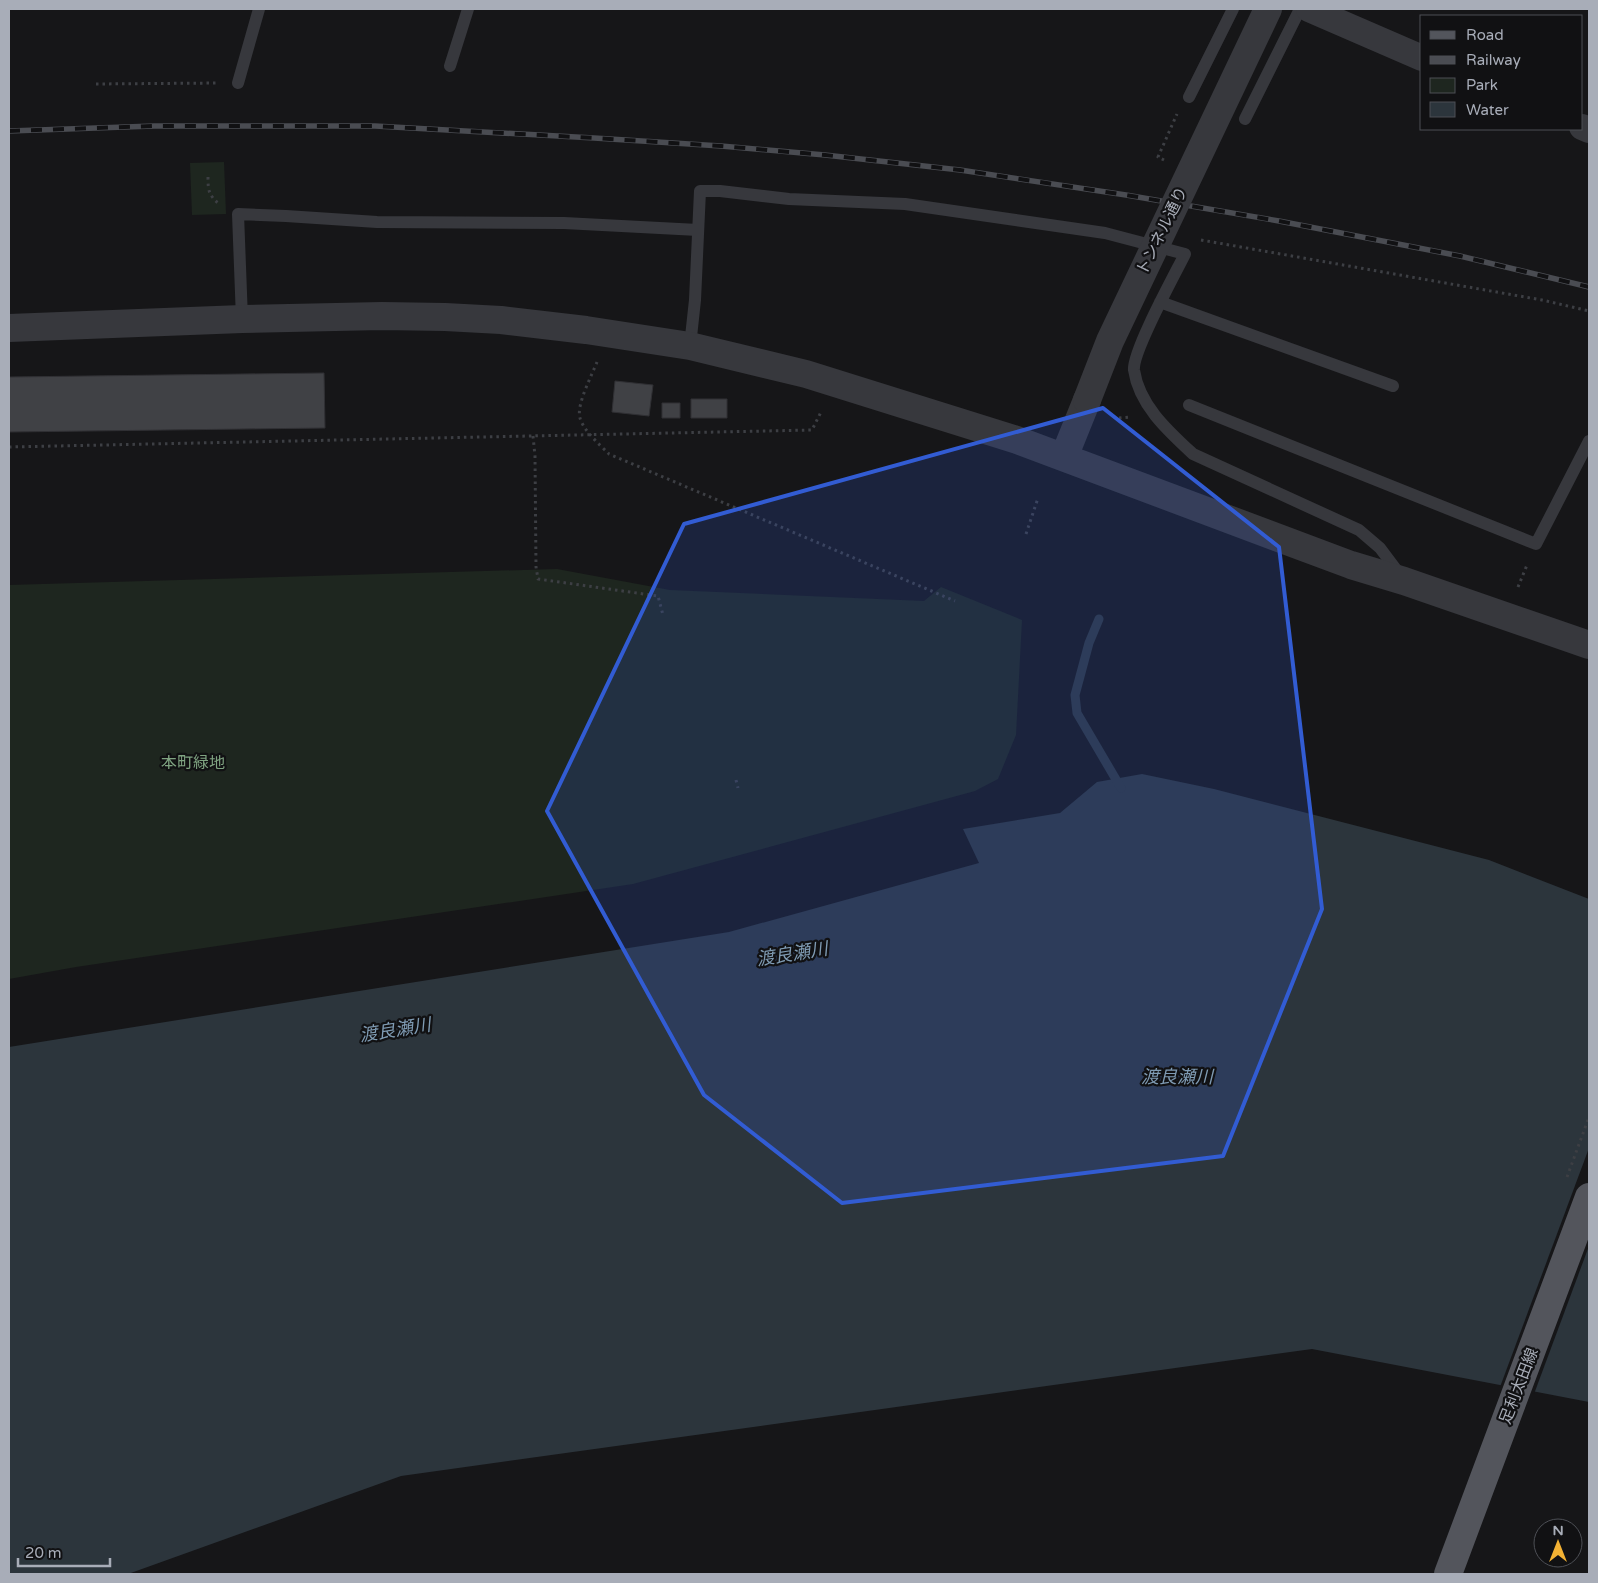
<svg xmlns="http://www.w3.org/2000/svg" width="1598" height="1583" viewBox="0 0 1598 1583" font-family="'Varela Round','Noto Sans JP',sans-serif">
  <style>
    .green { fill: #1e261f }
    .water { fill: #2c353c }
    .pier { fill: #161618 }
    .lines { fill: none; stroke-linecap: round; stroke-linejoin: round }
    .stream { stroke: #2c353c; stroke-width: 9 }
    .building { fill: #404145; stroke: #303034 }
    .path { stroke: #3d3f44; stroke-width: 3; stroke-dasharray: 2.5 4; stroke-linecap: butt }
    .service { stroke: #37383d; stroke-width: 12 }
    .minor { stroke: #37383d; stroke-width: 26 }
    .tertiary { stroke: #37383d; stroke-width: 28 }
    .primary { stroke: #53555c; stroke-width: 28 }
    .rail-casing { stroke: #4a4c52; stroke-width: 5.5 }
    .rail { stroke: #111113; stroke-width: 4; stroke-dasharray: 11; stroke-linecap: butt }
    .tertiary-bridge { stroke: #37383d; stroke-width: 28 }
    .marked { fill: #325cd3; fill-opacity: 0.2; stroke: #325cd3; stroke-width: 4; stroke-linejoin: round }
    .labels { text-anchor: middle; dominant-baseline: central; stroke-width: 4.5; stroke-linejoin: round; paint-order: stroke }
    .street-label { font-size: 16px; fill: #a8adb8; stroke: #111113 }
    .park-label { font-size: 16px; fill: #7fa381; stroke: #111113 }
    .water-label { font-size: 18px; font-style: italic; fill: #7f9bb3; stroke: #111113 }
  </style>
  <rect width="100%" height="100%" fill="#161618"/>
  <!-- green -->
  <path class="green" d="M224,162L226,214L192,215L190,163Z
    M557,569L670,590L924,601L941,587L1022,620L1016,735L998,779L975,791L633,884L76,967L9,979V585Z"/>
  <!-- water -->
  <path class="water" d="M1142,774L1214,789L1489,860L1589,899V1402L1312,1349L401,1476L128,1574H9V1047L729,932L979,863L963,829L1060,813L1097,782Z"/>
  <!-- pier -->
  <path class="pier" d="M1589,1148V1246L1534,1394L1500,1387Z"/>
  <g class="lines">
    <!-- stream -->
    <path class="stream" d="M1099,619L1089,643L1075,695L1077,713L1121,788"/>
  </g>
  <!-- building -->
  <path class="building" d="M324,373L325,428L9,432V377Z
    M615,381L653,385L649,416L612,412Z
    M691,399H727V418H691Z
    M662,403H680V418H662Z"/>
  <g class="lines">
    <!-- path -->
    <path class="path" d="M96,84L218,83
      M1164,160L1158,157L1177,114
      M208,177C208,192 209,195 220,205
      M1201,240L1542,300L1589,311
      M597,362C592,375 576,405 580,418C583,430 600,445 609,454L955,601
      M1119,418L1130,417
      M533,436L535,456L536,567L538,579L658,596L663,615
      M9,447L812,430L821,412
      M1026,534L1038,498
      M1518,587L1527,565
      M736,780L738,788
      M1567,1177L1589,1117"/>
    <!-- service -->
    <path class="service" d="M450,66L468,9
      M238,83L259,9
      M1189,97L1233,9
      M1245,119L1300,9
      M1160,302L1393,386
      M242,319L238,214L286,216L377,222L564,223L698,230
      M690,346L695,300L700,191H720L789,199L905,204L1105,233L1185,254C1175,274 1132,352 1134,370C1139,405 1168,431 1193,454L1359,530L1380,548L1401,576
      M1189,405L1536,544L1589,441"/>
    <!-- minor -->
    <path class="minor" d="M1309,9L1422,58
      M1582,127L1589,130"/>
    <!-- tertiary -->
    <path class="tertiary" d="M9,328L242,319L382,316L445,317L501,320L586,330L690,346L806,374L1017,440L1351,565L1404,581L1589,645
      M1064,457L1087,400"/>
    <!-- primary -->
    <path class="primary" d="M1448,1574L1589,1197"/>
    <defs>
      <path id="rail" d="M9,131L154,126H375L594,138L721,146L825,155L960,170L1126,195L1279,221L1460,256L1589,287"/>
    </defs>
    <!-- rail casing -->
    <use href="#rail" class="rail-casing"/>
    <!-- rail -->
    <use href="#rail" class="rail"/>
    <!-- tertiary-bridge -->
    <path class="tertiary-bridge" d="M1087,400L1110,341L1268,9"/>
  </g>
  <!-- marked area -->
  <path class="marked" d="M1103,408L1279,547L1322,909L1223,1156L842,1203L704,1095L547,811L684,524Z"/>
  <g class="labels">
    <!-- street labels -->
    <g class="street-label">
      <text transform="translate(1162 231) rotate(-64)">トンネル通り</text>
      <text transform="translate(1519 1386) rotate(-69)">足利太田線</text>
    </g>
    <!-- park labels -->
    <g class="park-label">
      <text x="193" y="763">本町緑地</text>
    </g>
    <!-- water labels -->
    <g class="water-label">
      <text transform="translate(792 954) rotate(-9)">渡良瀬川</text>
      <text transform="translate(395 1030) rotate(-9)">渡良瀬川</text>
      <text x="1177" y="1077">渡良瀬川</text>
    </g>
  </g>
  <!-- border -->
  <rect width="1598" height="1583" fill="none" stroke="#a8adb8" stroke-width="20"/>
  <!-- legend -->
  <rect x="1420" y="15" width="162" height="115" fill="#111113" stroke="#4d4f55"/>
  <rect x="1430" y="31" width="25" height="8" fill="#53555c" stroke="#4d4f55"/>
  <text x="1466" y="40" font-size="15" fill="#a8adb8">Road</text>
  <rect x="1430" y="56" width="25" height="8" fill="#4a4c52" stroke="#4d4f55"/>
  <text x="1466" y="65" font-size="15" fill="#a8adb8">Railway</text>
  <rect x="1430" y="78" width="25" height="15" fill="#1e261f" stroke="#4d4f55"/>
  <text x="1466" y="90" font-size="15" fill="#a8adb8">Park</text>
  <rect x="1430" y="102" width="25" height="15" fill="#2c353c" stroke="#4d4f55"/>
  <text x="1466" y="115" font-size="15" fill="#a8adb8">Water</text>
  <!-- north arrow -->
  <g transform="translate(1558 1543)"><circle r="24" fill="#111113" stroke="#4d4f55"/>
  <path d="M0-4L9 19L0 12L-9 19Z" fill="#f2b134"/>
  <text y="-8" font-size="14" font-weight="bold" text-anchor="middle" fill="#a8adb8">N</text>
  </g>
  <!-- scale -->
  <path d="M18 1558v8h92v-8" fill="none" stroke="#a8adb8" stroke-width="2.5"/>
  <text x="25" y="1558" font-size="15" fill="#a8adb8" stroke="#111113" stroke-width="4" paint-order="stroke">20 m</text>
</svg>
